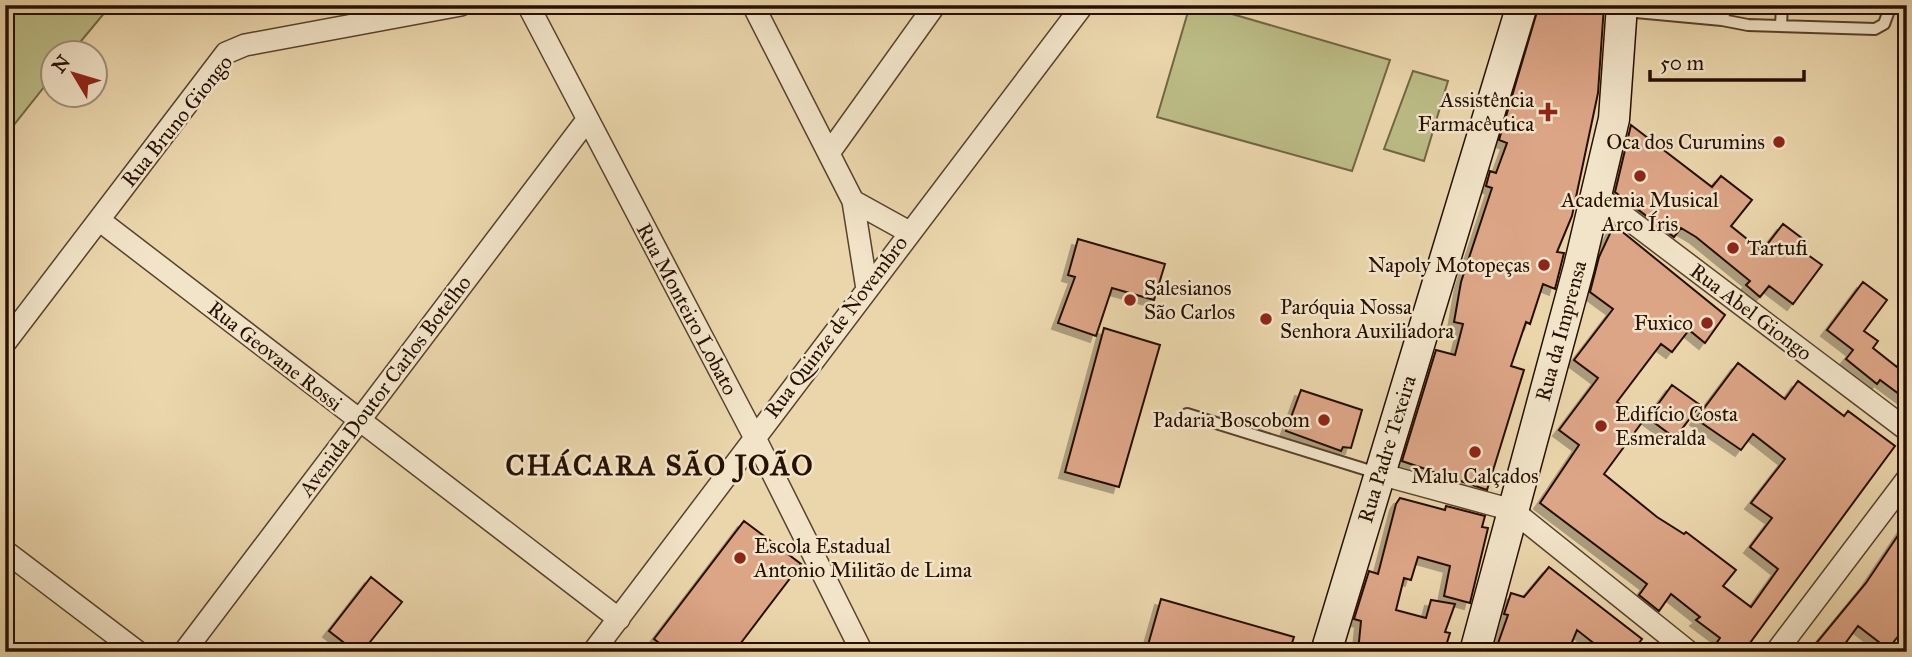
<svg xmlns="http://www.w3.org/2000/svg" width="1912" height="657" viewBox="0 0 1912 657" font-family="'IM FELL Great Primer',serif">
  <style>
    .green { fill: #bcbc86; stroke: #716643; stroke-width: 2 }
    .building { fill: #dca586; stroke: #261000; stroke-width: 2; filter: url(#shadow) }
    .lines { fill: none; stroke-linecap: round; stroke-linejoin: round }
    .service-casing { stroke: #57422b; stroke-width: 14 }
    .minor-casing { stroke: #57422b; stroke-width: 24 }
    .secondary-casing { stroke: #261000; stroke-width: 33 }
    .service { stroke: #f2e4c9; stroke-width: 10 }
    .minor { stroke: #f2e4c9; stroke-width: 21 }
    .secondary { stroke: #f2e4c9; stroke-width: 30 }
    .poi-dot { fill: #8f2418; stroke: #f2e4c9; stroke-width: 2.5 }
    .labels { text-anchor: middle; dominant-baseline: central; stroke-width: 5; stroke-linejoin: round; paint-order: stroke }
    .poi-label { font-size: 21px; fill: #261000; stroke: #f2e4c9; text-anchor: end }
    .street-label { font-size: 21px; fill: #261000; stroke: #f2e4c9 }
    .district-label { font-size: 28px; font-weight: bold; letter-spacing: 2px; fill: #261000; stroke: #f2e4c9 }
  </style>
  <defs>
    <filter id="shadow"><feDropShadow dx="-6" dy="6" stdDeviation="0" flood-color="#0004"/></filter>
  </defs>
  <rect width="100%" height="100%" fill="#ebd6ac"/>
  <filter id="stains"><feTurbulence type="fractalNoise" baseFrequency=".00286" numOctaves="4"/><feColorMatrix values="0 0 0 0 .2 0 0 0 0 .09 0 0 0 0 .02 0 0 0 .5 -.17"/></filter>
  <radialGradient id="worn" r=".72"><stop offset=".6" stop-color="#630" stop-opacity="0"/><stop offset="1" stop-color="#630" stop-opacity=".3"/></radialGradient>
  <!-- green -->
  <path class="green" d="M5,5H111L72,52H52V77L9,131L5,128Z
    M1190,5H1201L1390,60L1352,171L1157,117Z
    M1413,71L1448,81L1424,161L1384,149Z"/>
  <!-- building -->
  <path class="building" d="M1539,5H1604L1598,93L1572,216L1557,252L1564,253L1555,289L1543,284L1530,324L1526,322L1511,366L1524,370L1487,490L1402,461L1436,350L1455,355L1463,324L1454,322L1461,282L1492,188L1486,186L1490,171L1496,173L1507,143L1499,140Z
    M1631,125L1712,187L1721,176L1752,200L1731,226L1762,251L1783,224L1807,242L1801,250L1822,265L1793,304L1769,286L1760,297L1746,285L1750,281L1696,237L1681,228L1674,237L1615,192Z
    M1614,225L1725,315L1705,343L1689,330L1672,352L1661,344L1617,402L1643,421L1604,474L1657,517L1684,534L1686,532L1736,570L1723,586L1751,607L1778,569L1750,547L1772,518L1751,503L1785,459L1753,434L1741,450L1696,419L1738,363L1785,399L1798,381L1844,416L1848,411L1895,446L1744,651L1736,645L1731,652H1723L1715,645L1720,638L1696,620L1700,617L1671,594L1659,611L1639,595L1647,584L1540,503L1579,445L1559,430L1598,378L1574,360L1613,309L1590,292L1599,257Z
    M1078,239L1165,264L1154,300L1112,288L1096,336L1058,323L1075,277L1068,275Z
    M1863,282L1887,300L1864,331L1878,341L1873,348L1897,367L1907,355V400L1880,380L1877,384L1846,359L1853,350L1827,330Z
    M1104,328L1160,345L1119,487L1065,472Z
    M1672,385L1700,405L1675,438L1648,418Z
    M1301,390L1362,410L1351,448L1343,447L1341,451L1286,431Z
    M1400,498L1445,510L1446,506L1485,516L1482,527L1488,528L1470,603L1444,596L1450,566L1418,557L1411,580L1404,578L1396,610L1426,618L1431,600L1455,604L1445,632L1450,633L1444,652H1358L1361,621L1354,619L1369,571L1378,574L1396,504Z
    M744,521L801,564L734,652H671L654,639Z
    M1907,522V625L1888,649L1858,626L1839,652H1809L1866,583Z
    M1549,567L1642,639L1632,652H1605L1577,630L1568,652H1495L1508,615L1504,614L1511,593L1524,597Z
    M371,577L402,602L362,652H356L329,631Z
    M1161,599L1294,637L1289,652H1146Z"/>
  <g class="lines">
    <defs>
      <path id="service" d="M1625,11L1722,20L1727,5
        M1722,20L1748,25L1875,29L1884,24L1891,5
        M1781,26L1782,5
        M1187,414L1377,473"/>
      <path id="minor" d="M528,5L754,436L862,652
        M753,5L853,201L867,289
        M829,153L935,5
        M1595,194L1907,430
        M853,201L909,232
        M99,220L619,619
        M5,343L226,53L245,45L461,5
        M1380,474L1512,510L1689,652
        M5,551L138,652
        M184,652L587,120
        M593,652L1083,5
        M1776,652L1907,479"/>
      <path id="secondary" d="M1326,652L1522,5
        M1475,652L1579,267L1614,119L1622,5"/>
    </defs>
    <!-- service casing -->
    <use href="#service" class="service-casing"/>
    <!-- minor casing -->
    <use href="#minor" class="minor-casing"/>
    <!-- secondary casing -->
    <use href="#secondary" class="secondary-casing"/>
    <!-- service -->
    <use href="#service" class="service"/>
    <!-- minor -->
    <use href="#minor" class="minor"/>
    <!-- secondary -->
    <use href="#secondary" class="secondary"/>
  </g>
  <!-- markers -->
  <g class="poi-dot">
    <path d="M1544.5 101.5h7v7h7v7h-7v7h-7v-7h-7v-7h7z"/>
    <circle cx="1779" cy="142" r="7"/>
    <circle cx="1640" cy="176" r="7"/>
    <circle cx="1733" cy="248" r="7"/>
    <circle cx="1544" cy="265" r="7"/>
    <circle cx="1130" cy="300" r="7"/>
    <circle cx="1266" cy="319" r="7"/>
    <circle cx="1707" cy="323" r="7"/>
    <circle cx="1324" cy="420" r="7"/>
    <circle cx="1601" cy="426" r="7"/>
    <circle cx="1475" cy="452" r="7"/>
    <circle cx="740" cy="558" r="7"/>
  </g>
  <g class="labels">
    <!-- poi labels -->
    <g class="poi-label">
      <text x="1534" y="100">Assistência<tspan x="1534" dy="24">Farmacêutica</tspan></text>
      <text x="1765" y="142">Oca dos Curumins</text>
      <text x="1640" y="200" text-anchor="middle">Academia Musical<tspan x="1640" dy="24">Arco Íris</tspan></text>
      <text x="1747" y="248" text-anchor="start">Tartufi</text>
      <text x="1530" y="265">Napoly Motopeças</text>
      <text x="1144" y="288" text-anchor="start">Salesianos<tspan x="1144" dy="24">São Carlos</tspan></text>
      <text x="1280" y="307" text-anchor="start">Paróquia Nossa<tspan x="1280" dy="24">Senhora Auxiliadora</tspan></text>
      <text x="1693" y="323">Fuxico</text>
      <text x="1615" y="414" text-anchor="start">Edifício Costa<tspan x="1615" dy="24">Esmeralda</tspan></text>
      <text x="1310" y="420">Padaria Boscobom</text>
      <text x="1475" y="476" text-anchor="middle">Malu Calçados</text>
      <text x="754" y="546" text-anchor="start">Escola Estadual<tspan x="754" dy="24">Antonio Militão de Lima</tspan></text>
    </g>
    <!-- street labels -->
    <g class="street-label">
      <text transform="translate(177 121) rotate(-51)">Rua Bruno Giongo</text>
      <text transform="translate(687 309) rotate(62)">Rua Monteiro Lobato</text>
      <text transform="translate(1751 312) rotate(37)">Rua Abel Giongo</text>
      <text transform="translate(836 327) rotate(-53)">Rua Quinze de Novembro</text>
      <text transform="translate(1561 331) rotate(-75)">Rua da Imprensa</text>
      <text transform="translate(275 356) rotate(38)">Rua Geovane Rossi</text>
      <text transform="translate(385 386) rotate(-53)">Avenida Doutor Carlos Botelho</text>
      <text transform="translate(1387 449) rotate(-73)">Rua Padre Texeira</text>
    </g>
    <!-- district labels -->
    <g class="district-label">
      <text x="660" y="465">CHÁCARA SÃO JOÃO</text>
    </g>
  </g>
  <!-- margin -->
  <rect width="1912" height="657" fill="none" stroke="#ebd6ac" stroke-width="28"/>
  <rect x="7" y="7" width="1898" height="643" fill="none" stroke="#261000" stroke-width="3.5"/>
  <rect x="14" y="14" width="1884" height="629" fill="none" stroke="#261000" stroke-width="2"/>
  <!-- north arrow -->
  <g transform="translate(74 74) rotate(308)"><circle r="33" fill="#f2e4c9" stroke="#a08f79" stroke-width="2"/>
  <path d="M0-5L12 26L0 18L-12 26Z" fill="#8f2418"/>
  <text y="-10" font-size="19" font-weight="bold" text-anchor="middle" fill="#261000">N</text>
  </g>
  <!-- scale -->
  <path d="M1650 70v10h154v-10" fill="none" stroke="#261000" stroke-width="3.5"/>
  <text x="1660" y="70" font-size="21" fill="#261000" stroke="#f2e4c9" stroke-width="5" paint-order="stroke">50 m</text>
  <rect width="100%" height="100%" filter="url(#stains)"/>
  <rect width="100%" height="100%" fill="url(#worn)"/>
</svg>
